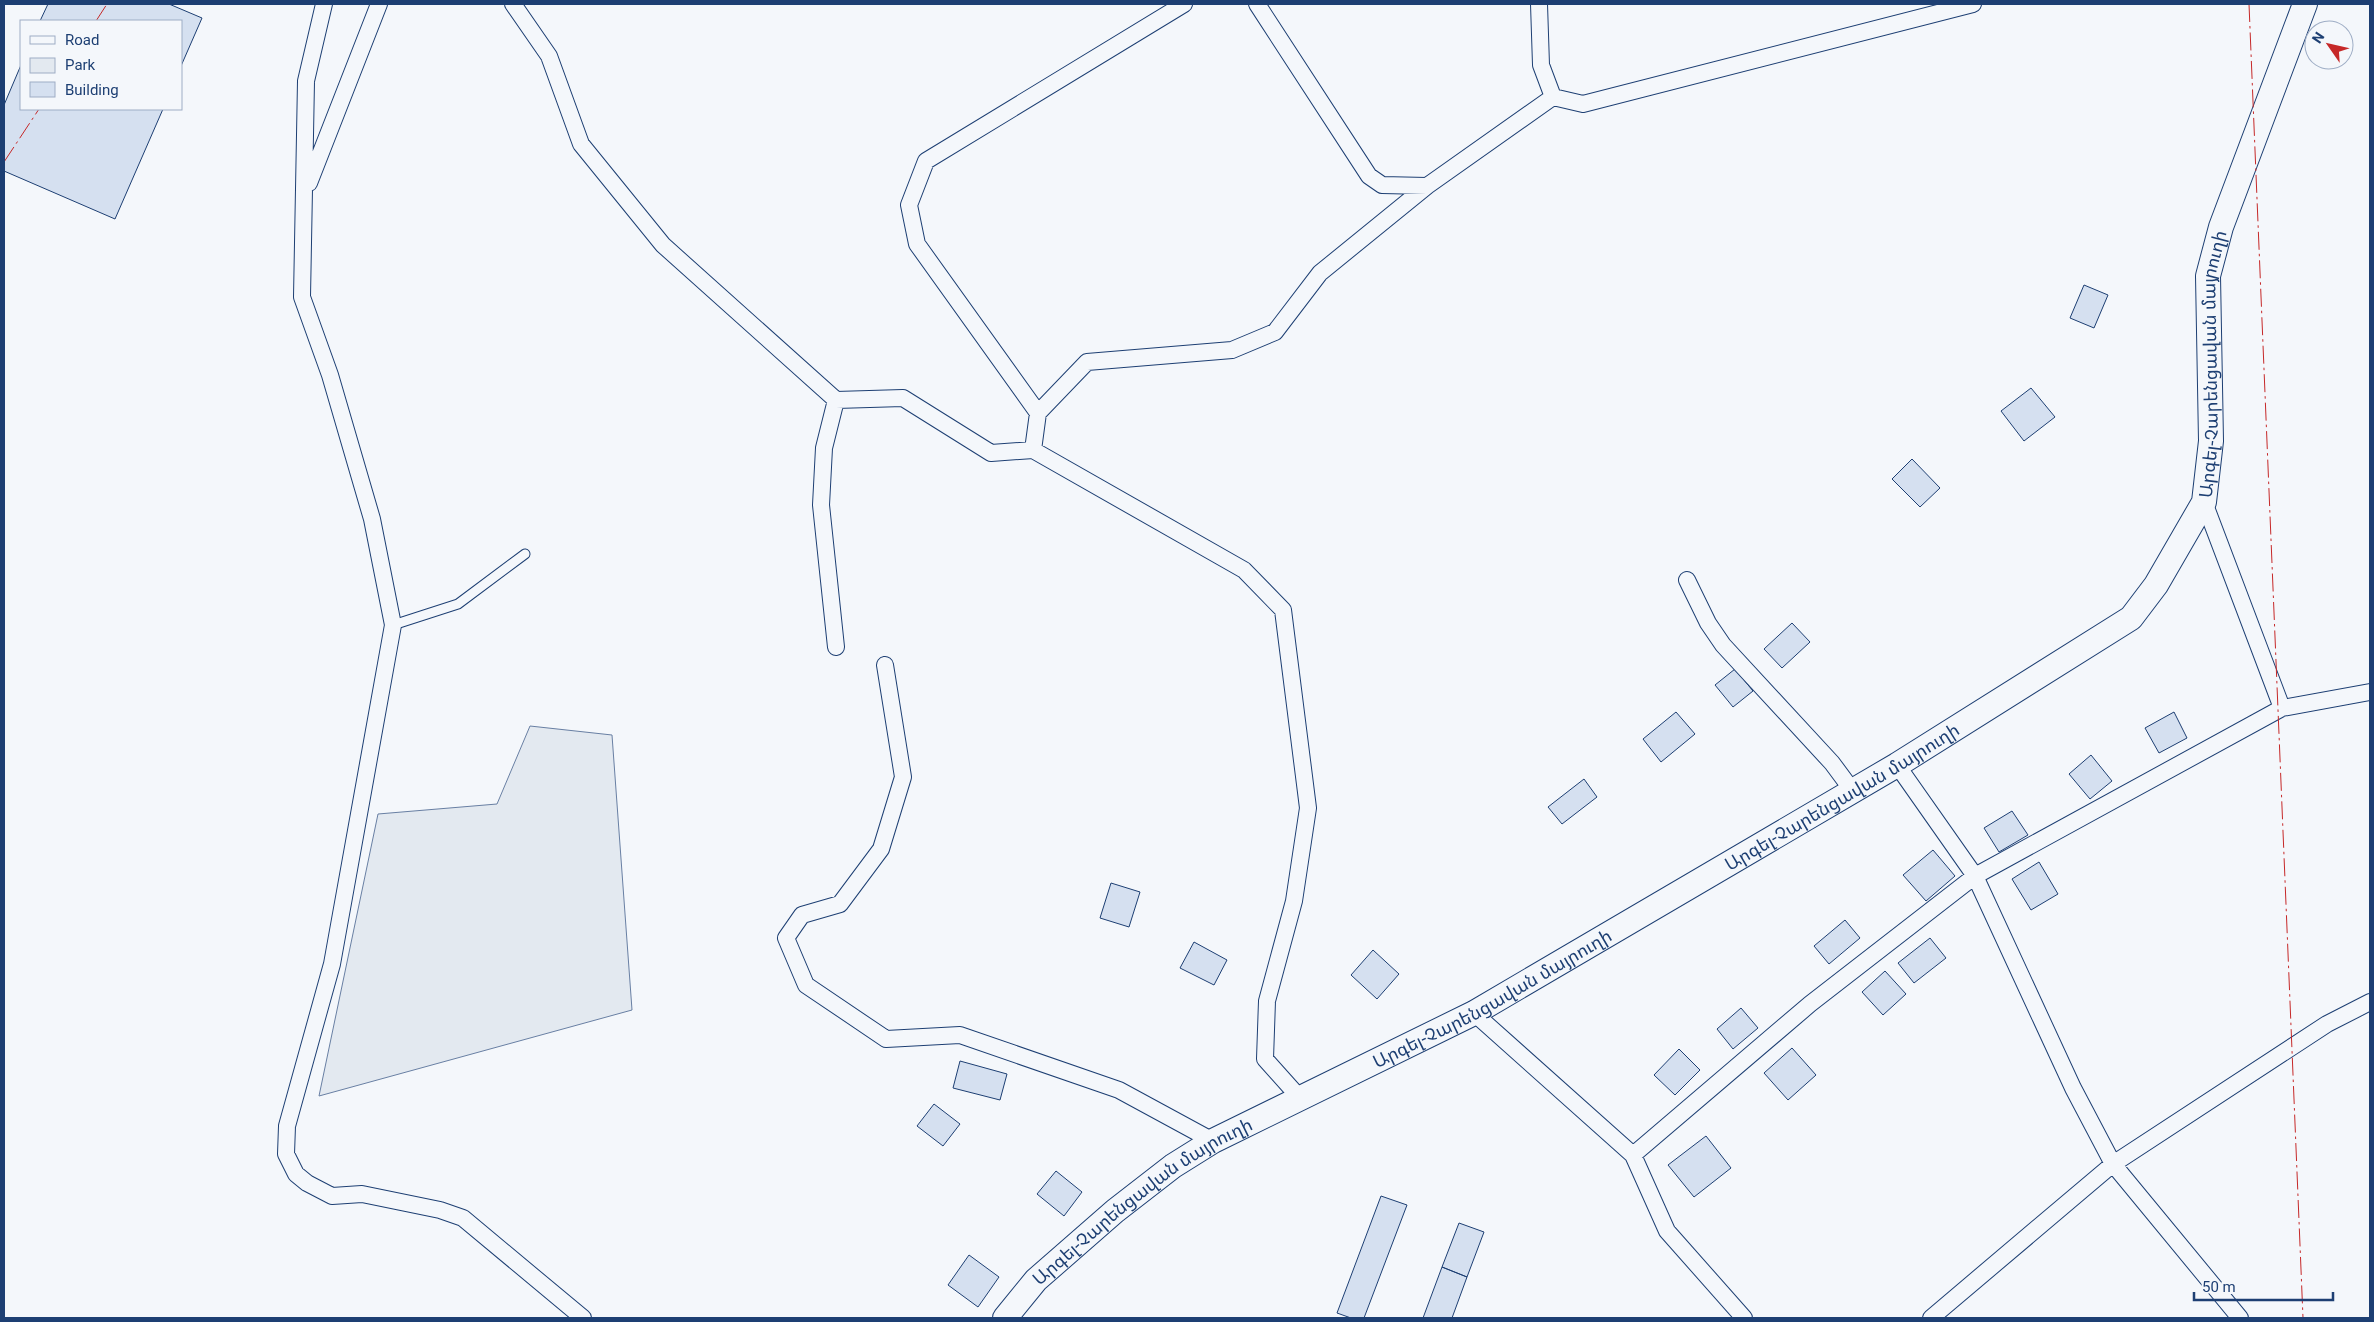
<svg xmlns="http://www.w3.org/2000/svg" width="2374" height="1322" viewBox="0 0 2374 1322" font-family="Roboto,'Noto Sans Armenian',sans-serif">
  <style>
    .green { fill: #e3e9f0; stroke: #687fa3 }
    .building { fill: #d5e0f0; stroke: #1d3f73 }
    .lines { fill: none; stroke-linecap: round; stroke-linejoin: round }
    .service-casing { stroke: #1d3f73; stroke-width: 11 }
    .minor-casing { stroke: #1d3f73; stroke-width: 18 }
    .secondary-casing { stroke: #1d3f73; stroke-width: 26 }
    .service { stroke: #f4f7fb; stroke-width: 9 }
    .minor { stroke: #f4f7fb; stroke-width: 16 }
    .secondary { stroke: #f4f7fb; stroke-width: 24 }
    .power { stroke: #c62828; stroke-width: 1; stroke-dasharray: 18 4 2.5 4; stroke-linecap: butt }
    .labels { text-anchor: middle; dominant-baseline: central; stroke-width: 4; stroke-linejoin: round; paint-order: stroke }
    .street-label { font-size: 18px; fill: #1d3f73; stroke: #f4f7fb }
  </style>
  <rect width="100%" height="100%" fill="#f4f7fb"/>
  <!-- green -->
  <path class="green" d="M530,726L612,735L632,1010L319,1096L378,814L497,804Z"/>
  <!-- building -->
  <path class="building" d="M48,4H169L202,18L181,66V21H40Z
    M21,65V109H163L115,219L4,171V105Z
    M2084,285L2108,295L2094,328L2070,318Z
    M2031,388L2055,417L2024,441L2001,411Z
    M1912,459L1940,488L1920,507L1892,479Z
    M1792,623L1810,642L1782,668L1764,649Z
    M1735,669L1753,691L1733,707L1715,685Z
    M1676,712L1695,734L1661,762L1643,739Z
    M2174,712L2187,738L2159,753L2145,728Z
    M2091,755L2112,781L2090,799L2069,774Z
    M1584,779L1597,797L1562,824L1548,807Z
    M2012,811L2028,835L1999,852L1984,828Z
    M1933,850L1955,876L1926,901L1903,875Z
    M2039,862L2058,894L2031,910L2012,879Z
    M1111,883L1140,892L1129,927L1100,918Z
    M1845,920L1860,938L1829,964L1814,946Z
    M1930,938L1946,958L1914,983L1898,963Z
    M1194,942L1227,960L1214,985L1180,968Z
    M1373,950L1399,974L1377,999L1351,975Z
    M1885,971L1906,994L1883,1015L1862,992Z
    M1741,1008L1758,1028L1733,1049L1717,1029Z
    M1792,1048L1816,1075L1788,1100L1764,1073Z
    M1679,1049L1700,1070L1675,1095L1654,1075Z
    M960,1061L1007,1074L1000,1100L953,1088Z
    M934,1104L960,1124L943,1146L917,1126Z
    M1706,1136L1731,1168L1694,1197L1668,1165Z
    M1056,1171L1082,1192L1064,1216L1037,1194Z
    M1381,1196L1407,1205L1364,1318H1351L1337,1313Z
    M1459,1223L1484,1232L1467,1277L1442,1267Z
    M969,1255L999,1277L978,1307L948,1285Z
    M1442,1267L1467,1277L1452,1318H1423Z"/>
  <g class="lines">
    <defs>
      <path id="service" d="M393,625L458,604L525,554"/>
      <path id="minor" d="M324,4L306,81L302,297L330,375L372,519L393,625L332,964L287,1126L286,1154L296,1174L307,1183L332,1196L362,1194L440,1210L463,1218L583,1318
        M513,4L549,56L581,144L663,245L836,400L903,398L991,453L1033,450L1244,570L1283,610L1308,808L1294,901L1267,1001L1265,1059L1299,1097
        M1257,4L1369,176L1382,185L1427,186
        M1539,4L1541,65L1553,97
        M309,183L379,4
        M836,400L824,448L821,505L836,647
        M1038,413L917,244L909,205L926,161L1184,4
        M1033,450L1038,413L1087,362L1232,350L1275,332L1320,273L1427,186L1553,97L1583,104L1973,4
        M2204,502L2282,708L2370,692
        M1687,580L1708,623L1723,645L1832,763L1852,790
        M885,665L903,777L881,849L840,904L802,915L786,938L806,985L886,1039L960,1035L1119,1090L1213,1141
        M1897,765L1975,876L2073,1088L2113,1164L2240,1318
        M1474,1013L1633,1155L1667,1231L1744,1318
        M1633,1155L1810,1004L1975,876L2282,708
        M1931,1318L2113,1164L2327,1024L2370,1002"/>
      <g id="secondary">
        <path id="s1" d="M1005,1318L1036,1280L1115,1211L1173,1166L1213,1141L1474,1013L1897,765L2131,618L2156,585L2204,502L2211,441L2208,276L2221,227L2305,4"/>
      </g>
    </defs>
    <!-- service casing -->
    <use href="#service" class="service-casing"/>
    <!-- minor casing -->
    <use href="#minor" class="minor-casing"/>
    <!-- secondary casing -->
    <use href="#secondary" class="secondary-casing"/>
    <!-- service -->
    <use href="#service" class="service"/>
    <!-- minor -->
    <use href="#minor" class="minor"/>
    <!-- secondary -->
    <use href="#secondary" class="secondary"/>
    <!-- power -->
    <path class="power" d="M2249,4L2303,1318
      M96,21L107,4
      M4,162L39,109"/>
  </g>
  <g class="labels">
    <!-- street labels -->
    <g class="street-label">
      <text stroke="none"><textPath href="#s1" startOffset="1608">Արգել-Չարենցավան մայրուղի</textPath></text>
      <text stroke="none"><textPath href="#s1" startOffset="992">Արգել-Չարենցավան մայրուղի</textPath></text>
      <text stroke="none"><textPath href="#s1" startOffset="588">Արգել-Չարենցավան մայրուղի</textPath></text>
      <text stroke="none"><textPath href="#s1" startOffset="182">Արգել-Չարենցավան մայրուղի</textPath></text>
    </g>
  </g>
  <!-- border -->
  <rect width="2374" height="1322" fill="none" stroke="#1d3f73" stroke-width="10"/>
  <!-- legend -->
  <rect x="20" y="20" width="162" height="90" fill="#f4f7fb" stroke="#9eadc5"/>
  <rect x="30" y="36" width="25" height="8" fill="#f4f7fb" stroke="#9eadc5"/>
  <text x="65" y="45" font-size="15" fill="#1d3f73">Road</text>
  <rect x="30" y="58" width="25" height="15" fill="#e3e9f0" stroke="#9eadc5"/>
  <text x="65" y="70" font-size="15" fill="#1d3f73">Park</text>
  <rect x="30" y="82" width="25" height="15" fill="#d5e0f0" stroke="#9eadc5"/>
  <text x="65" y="95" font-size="15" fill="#1d3f73">Building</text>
  <!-- north arrow -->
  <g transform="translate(2329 45) rotate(304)"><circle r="24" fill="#f4f7fb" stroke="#9eadc5"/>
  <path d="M0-4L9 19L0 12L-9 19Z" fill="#c62828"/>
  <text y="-8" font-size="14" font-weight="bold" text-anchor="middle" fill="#1d3f73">N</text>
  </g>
  <!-- scale -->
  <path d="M2194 1292v8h139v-8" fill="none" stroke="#1d3f73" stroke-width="2.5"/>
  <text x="2202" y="1292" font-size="15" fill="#1d3f73" stroke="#f4f7fb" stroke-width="4" paint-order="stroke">50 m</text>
</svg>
